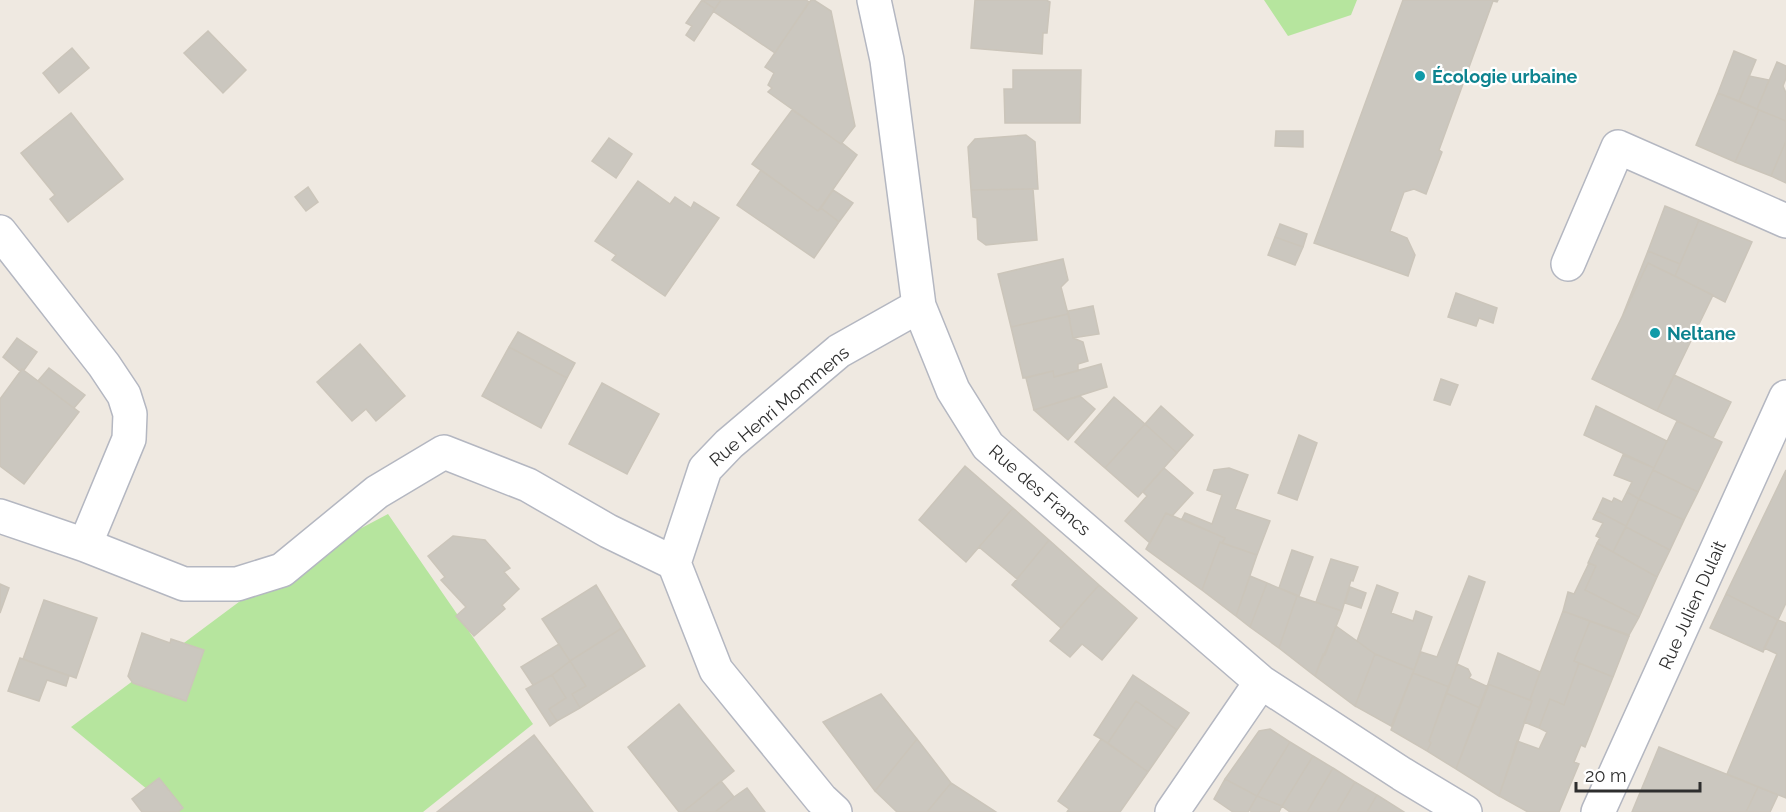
<svg xmlns="http://www.w3.org/2000/svg" width="1786" height="812" viewBox="0 0 1786 812" font-family="Raleway,sans-serif">
  <style>
    .green { fill: #b6e59e }
    .building { fill: #cbc7bf; stroke: #cbc5ba; stroke-width: 1.5 }
    .lines { fill: none; stroke-linecap: round; stroke-linejoin: round }
    .minor-casing { stroke: #b4b7c1; stroke-width: 36 }
    .minor { stroke: #fff; stroke-width: 33 }
    .culture-dot { fill: #0f9aa8; stroke: #fff; stroke-width: 2 }
    .labels { text-anchor: middle; dominant-baseline: central; stroke-width: 4.5; stroke-linejoin: round; paint-order: stroke }
    .culture-label { font-size: 18px; font-weight: bold; fill: #0d838f; stroke: #fff; text-anchor: start }
    .street-label { font-size: 18px; fill: #2e2e2e; stroke: #fff }
  </style>
  <rect width="100%" height="100%" fill="#efe9e1"/>
  <!-- green -->
  <path class="green" d="M1264,0H1357L1351,15L1288,36Z
    M388,514L533,724L423,812H175L71,727L282,570Z"/>
  <!-- building -->
  <path class="building" d="M702,0H721L715,9Z
    M702,0L715,9L694,41L686,35L692,26L686,23Z
    M721,0H806L809,2L775,53L713,11Z
    M811,0H814L831,11L855,126L841,144L768,92L772,88L768,85L774,73L765,67Z
    M975,0H1046L1050,2L1047,33H1043L1042,54L971,48Z
    M1403,0H1498L1497,2L1493,1L1439,150L1442,152L1426,194L1414,189L1404,192L1390,231L1407,238L1415,255L1408,276L1314,243Z
    M208,31L246,70L223,93L184,53Z
    M72,48L89,68L59,93L43,73Z
    M1734,51L1756,60L1739,101L1718,93Z
    M1777,62L1786,66V78L1783,86L1786,93V121L1757,109Z
    M1013,70H1081L1080,123H1005L1004,89H1013Z
    M1749,76L1769,80L1757,109L1739,101Z
    M1718,93L1759,110L1735,162L1696,145Z
    M792,110L841,144L842,143L857,155L818,211L752,164Z
    M1759,110L1786,121V141L1771,176L1735,162Z
    M71,113L123,179L68,222L50,199L55,195L21,153Z
    M1276,131H1303V147L1275,146Z
    M1026,135L1035,142L1038,189L971,190L968,147L975,139Z
    M609,138L632,154L616,178L592,161Z
    M1786,141V183L1771,176Z
    M761,170L818,211L821,208L839,222L814,258L737,205Z
    M638,181L670,204L675,197L691,208L694,202L719,218L665,296L612,260L616,255L595,241Z
    M308,187L318,202L306,211L295,197Z
    M1033,189L1037,240L986,245L978,239L977,218L973,217L971,190Z
    M833,190L853,203L839,222L821,208Z
    M1665,206L1699,220L1680,264L1648,251Z
    M1699,220L1752,242L1725,302L1675,276Z
    M1280,224L1307,234L1303,247L1275,237Z
    M1275,237L1303,247L1295,265L1268,255Z
    M1648,251L1680,264L1675,276L1648,263L1622,317Z
    M1063,259L1068,280L1061,287L1068,314L1011,327L998,274Z
    M1648,263L1713,295L1657,411L1592,379Z
    M1456,293L1497,308L1493,323L1479,318L1476,326L1448,317Z
    M1093,306L1099,334L1073,338L1068,311Z
    M1068,314L1073,338L1083,342L1088,361L1078,364V371L1054,377L1053,371L1023,378L1011,327Z
    M518,332L575,363L567,378L509,347Z
    M17,338L37,352L24,370L22,369L20,371L3,357Z
    M360,344L405,396L376,421L366,409L352,421L317,382Z
    M509,347L567,378L541,428L482,396Z
    M1101,364L1107,387L1034,410L1026,378L1053,371L1054,377Z
    M49,368L85,395L74,408L38,381Z
    M22,369L79,412L24,484L0,466V399Z
    M1674,375L1731,402L1713,438L1657,411Z
    M1441,379L1458,385L1450,405L1434,400Z
    M602,383L659,414L627,474L569,444Z
    M1080,396L1095,409L1068,440L1034,410Z
    M1114,397L1145,424L1105,468L1075,442Z
    M1161,406L1193,435L1177,453L1145,424Z
    M1596,406L1667,441L1654,468L1584,435Z
    M1677,421L1722,442L1698,492L1653,470Z
    M1145,424L1177,453L1138,497L1105,468Z
    M1299,435L1317,443L1297,500L1278,493Z
    M1623,455L1654,468L1639,499L1627,492L1632,482L1614,475Z
    M965,466L1013,508L966,562L919,520Z
    M1164,468L1193,493L1172,516L1166,513L1150,543L1125,521L1147,496L1143,492Z
    M1229,468L1248,475L1235,509L1270,521L1257,555L1222,543L1225,538L1182,519L1185,513L1212,524L1222,495L1207,490L1214,470Z
    M1653,470L1698,492L1684,520L1639,499Z
    M1786,470V603L1778,620L1726,594Z
    M1627,492L1639,499L1626,526L1597,511L1603,498L1612,502L1614,498L1622,502Z
    M1639,499L1684,520L1670,550L1626,527Z
    M1013,508L1049,540L1017,579L979,547Z
    M1597,511L1626,526L1613,552L1597,543L1600,538L1596,536L1603,523L1593,519Z
    M1166,513L1225,538L1222,543L1220,542L1202,590L1146,549Z
    M1626,527L1670,550L1657,577L1613,552Z
    M453,536L485,540L510,568L504,572L519,589L502,605L505,609L474,636L456,616L466,607L441,580L445,577L428,556Z
    M1049,540L1099,585L1061,628L1012,585Z
    M1220,542L1257,555L1236,616L1202,590Z
    M1597,543L1657,577L1639,617L1585,590L1596,566L1588,563Z
    M1292,550L1313,557L1299,596L1279,588Z
    M1331,559L1358,567L1353,581L1351,580L1342,611L1316,602Z
    M1589,563L1596,566L1585,590L1639,617L1629,635L1563,611L1568,592L1574,594Z
    M1250,576L1267,583L1250,627L1236,616Z
    M1469,576L1485,582L1449,687L1413,673L1421,652L1437,657Z
    M1267,583L1297,596L1279,648L1250,627Z
    M0,584L9,588L0,613Z
    M596,585L622,628L570,661L542,619Z
    M1099,585L1137,618L1102,660L1082,644L1070,657L1050,641Z
    M1377,585L1398,593L1391,613L1413,621L1416,611L1432,617L1414,670L1375,654L1357,641Z
    M1350,587L1366,593L1361,608L1345,603Z
    M1726,594L1778,620L1763,652L1710,628Z
    M1297,596L1342,611L1325,655L1323,654L1315,676L1279,648Z
    M44,600L97,618L76,678L23,659Z
    M1563,611L1592,622L1629,635V636L1590,621L1574,661L1579,663L1564,705L1550,699L1539,728L1524,722L1532,701L1530,700Z
    M1778,620L1786,623V798L1727,774L1777,654L1764,648Z
    M1590,621L1629,636L1613,677L1574,661Z
    M1336,626L1375,654L1355,706L1315,676Z
    M622,628L645,666L580,708L572,694L586,686L570,661Z
    M142,633L170,643L171,639L204,650L186,701L133,683L128,676Z
    M559,644L570,661L552,675L533,685L521,667Z
    M1498,653L1540,672L1530,700L1488,684Z
    M1375,654L1414,670L1391,726L1355,706Z
    M20,658L69,676L66,686L47,680L39,701L8,691Z
    M570,661L586,686L572,694L580,708L557,721L549,709L566,698L552,675Z
    M1579,663L1613,677L1585,747L1581,745L1574,762L1579,764L1559,812H1528L1499,796L1517,741L1539,749L1547,732L1539,728L1550,699L1564,705Z
    M1457,664L1468,669L1471,675L1469,678L1488,687L1480,708L1446,693Z
    M1413,673L1449,687L1429,741L1431,743L1427,751L1391,730Z
    M552,675L566,698L549,709L557,721L550,726L526,689Z
    M1133,675L1189,713L1177,730L1136,701L1108,743L1094,735Z
    M1488,684L1532,701L1499,796L1456,769Z
    M1446,693L1480,708L1456,769L1427,751L1431,743L1429,741Z
    M881,694L917,739L875,791L823,722Z
    M1136,701L1177,730L1148,772L1108,743Z
    M679,704L734,771L683,812H679L628,747Z
    M1270,729L1290,742L1257,796L1225,779L1259,731Z
    M534,735L593,812H437Z
    M917,739L951,783L927,812H897L875,791Z
    M1101,739L1148,772L1120,812H1067L1069,809L1058,801Z
    M1290,742L1313,756L1282,806L1257,796Z
    M1659,747L1758,787L1746,812H1632Z
    M1313,756L1333,768L1307,812H1290L1282,806Z
    M1333,768L1355,782L1337,812H1307Z
    M159,778L183,808L178,812H142L132,799Z
    M1225,779L1257,796L1248,812H1233L1214,799Z
    M721,781L734,797L715,812H683Z
    M1355,782L1377,795L1367,812H1337Z
    M951,783L996,812H927Z
    M1758,787L1778,795L1770,812H1746Z
    M747,788L765,812H715L734,797Z
    M1377,795L1404,812H1367Z
    M1257,796L1282,806L1279,812H1252L1249,810Z"/>
  <g class="lines">
    <defs>
      <path id="minor" d="M874,0L887,60L919,306L953,390L988,446L1261,682L1402,774L1465,812
        M0,232L104,365L124,395L130,414L129,439L85,545
        M1568,264L1618,147L1786,221
        M0,516L85,545L184,584H237L282,570L377,492L444,452L528,485L608,531L674,563
        M835,812L821,799L716,670L674,563L705,469L729,444L839,351L919,306
        M1172,812L1261,682
        M1598,812L1786,397"/>
    </defs>
    <!-- minor casing -->
    <use href="#minor" class="minor-casing"/>
    <!-- minor -->
    <use href="#minor" class="minor"/>
  </g>
  <!-- markers -->
  <g class="culture-dot">
    <circle cx="1420" cy="76" r="6"/>
    <circle cx="1655" cy="333" r="6"/>
  </g>
  <g class="labels">
    <!-- culture labels -->
    <g class="culture-label">
      <text x="1432" y="76">Écologie urbaine</text>
      <text x="1667" y="333">Neltane</text>
    </g>
    <!-- street labels -->
    <g class="street-label">
      <text transform="translate(779 406) rotate(-40)">Rue Henri Mommens</text>
      <text transform="translate(1040 490) rotate(41)">Rue des Francs</text>
      <text transform="translate(1692 605) rotate(-66)">Rue Julien Dulait</text>
    </g>
  </g>
  <!-- scale -->
  <path d="M1576 782v9h124v-9" fill="none" stroke="#2e2e2e" stroke-width="3"/>
  <text x="1585" y="782" font-size="18" fill="#2e2e2e" stroke="#ffffff" stroke-width="4.5" paint-order="stroke">20 m</text>
</svg>
